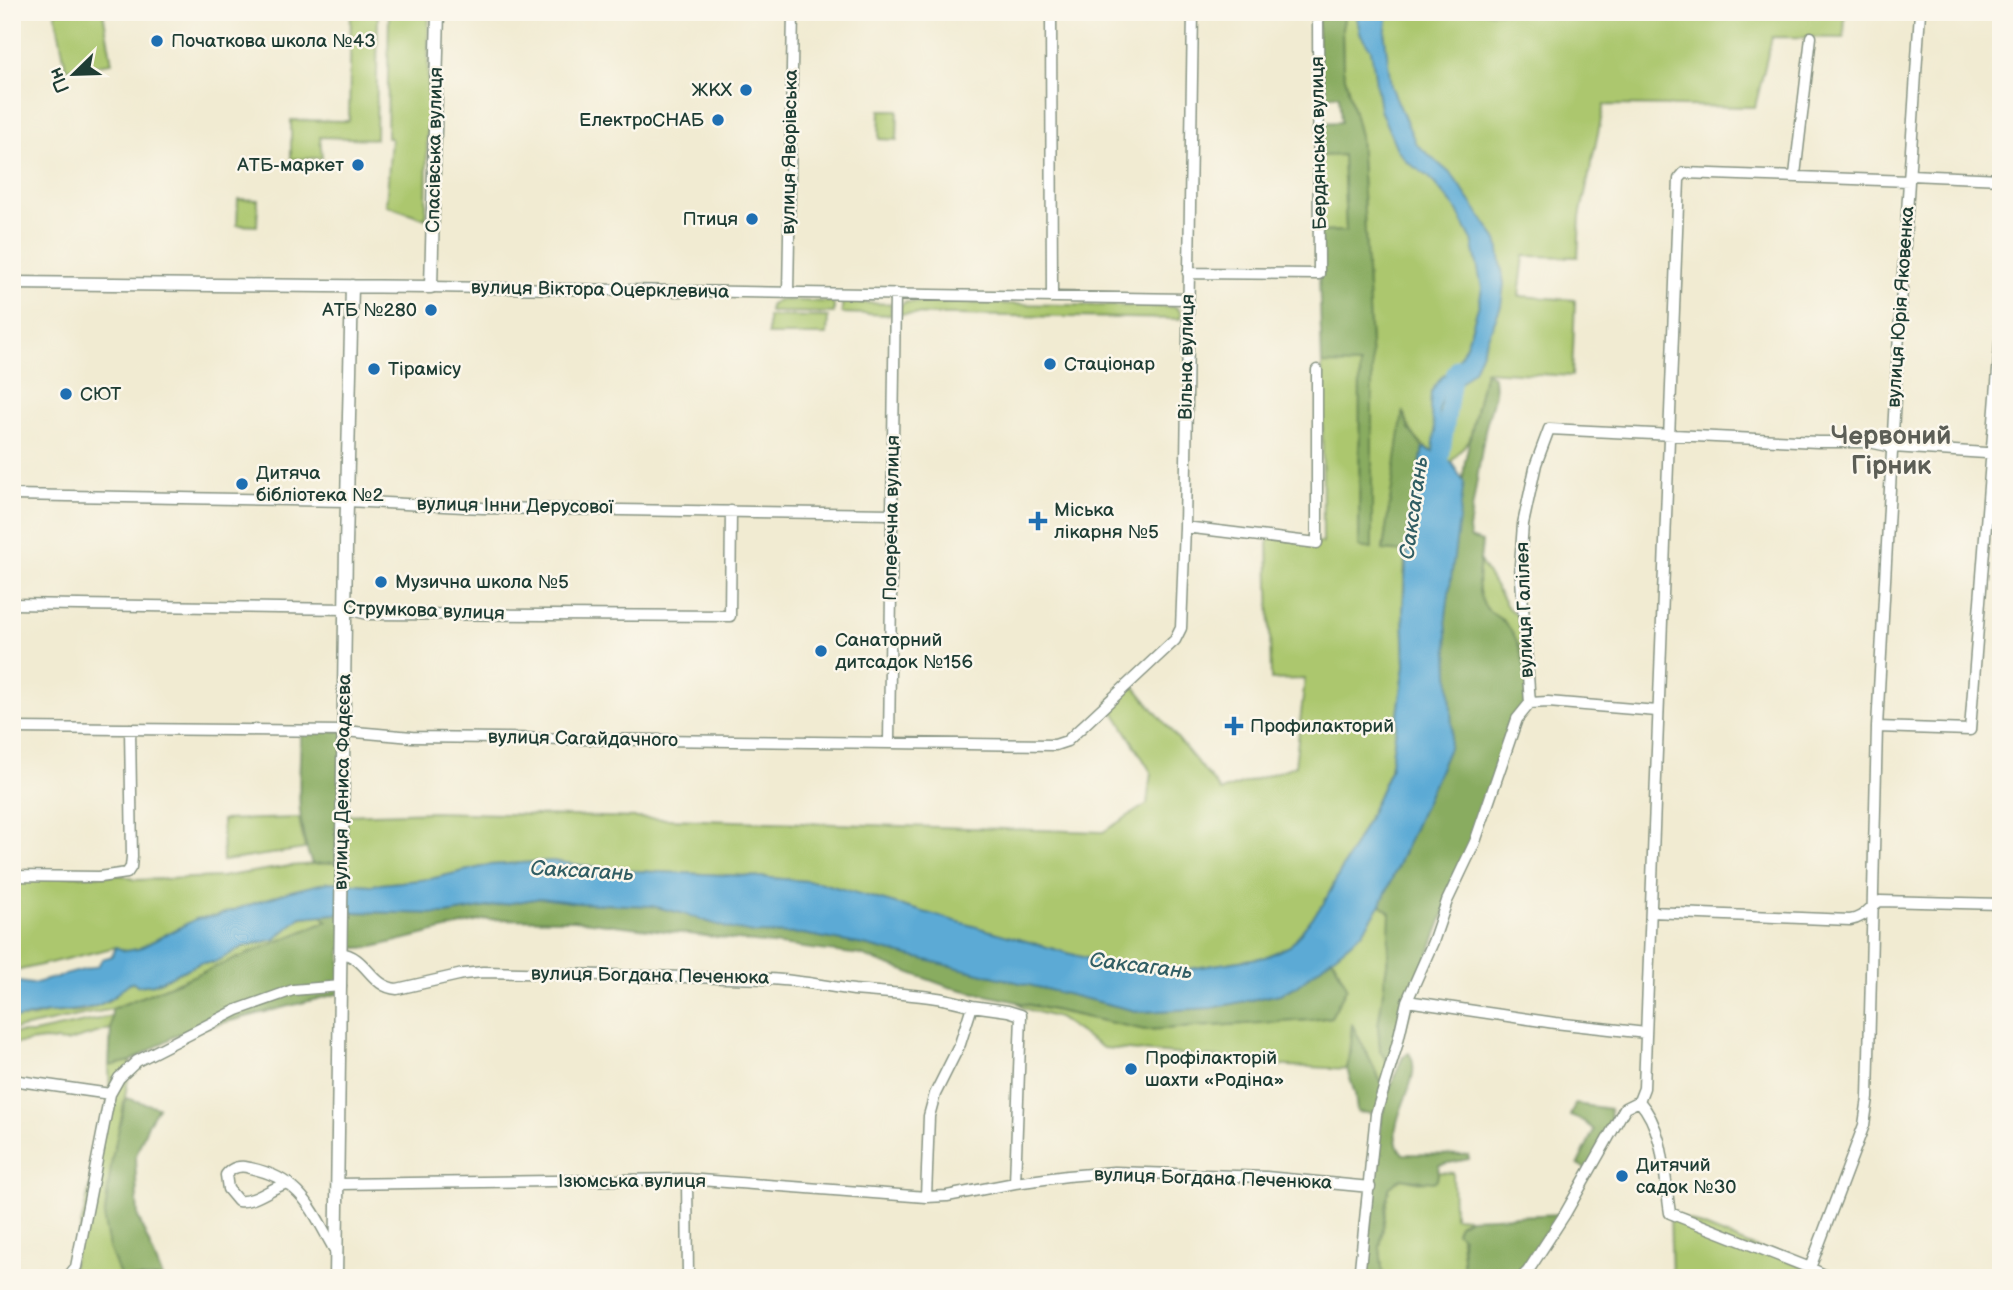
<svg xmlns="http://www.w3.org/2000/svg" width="2013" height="1290" viewBox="0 0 2013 1290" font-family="'Balsamiq Sans',sans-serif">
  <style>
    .green { fill: #acc76e; stroke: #668251; stroke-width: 2 }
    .forest { fill: #89ac61; stroke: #54744a; stroke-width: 2 }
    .water { fill: #5caad5; stroke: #3e7484; stroke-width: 2 }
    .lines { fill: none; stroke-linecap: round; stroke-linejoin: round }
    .river { stroke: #5caad5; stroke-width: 16 }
    .minor-casing { stroke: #889483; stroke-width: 13 }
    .tertiary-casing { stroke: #889483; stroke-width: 15 }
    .minor { stroke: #fff; stroke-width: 10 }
    .tertiary { stroke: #fff; stroke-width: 12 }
    .poi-dot { fill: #1f6fb2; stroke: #fbf7ec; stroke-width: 2.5 }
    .labels { text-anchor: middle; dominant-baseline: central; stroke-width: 5; stroke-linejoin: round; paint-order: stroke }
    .poi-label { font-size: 19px; fill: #1f3d34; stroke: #fbf7ec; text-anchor: start }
    .street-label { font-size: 19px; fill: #1f3d34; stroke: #fbf7ec }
    .water-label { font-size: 21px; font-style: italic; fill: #315e64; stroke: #fbf7ec }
    .district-label { font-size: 26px; font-weight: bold; fill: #5c5e56; stroke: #fbf7ec }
  </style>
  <rect width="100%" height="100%" fill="#fbf7ec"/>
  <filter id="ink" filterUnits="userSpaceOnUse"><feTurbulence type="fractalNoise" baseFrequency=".0143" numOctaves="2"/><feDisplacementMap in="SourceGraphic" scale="14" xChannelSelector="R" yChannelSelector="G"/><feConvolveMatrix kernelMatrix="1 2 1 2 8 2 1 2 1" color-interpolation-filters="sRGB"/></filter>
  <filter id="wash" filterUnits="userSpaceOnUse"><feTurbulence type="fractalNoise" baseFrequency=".00686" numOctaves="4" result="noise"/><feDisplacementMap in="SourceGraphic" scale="28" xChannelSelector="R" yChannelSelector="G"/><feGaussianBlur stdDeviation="1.57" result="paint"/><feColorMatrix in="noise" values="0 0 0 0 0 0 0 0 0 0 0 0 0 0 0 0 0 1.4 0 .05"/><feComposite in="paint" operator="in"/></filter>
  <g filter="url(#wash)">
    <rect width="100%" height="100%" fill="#f1ebd2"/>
    <!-- green -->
    <path class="green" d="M55,12H103L112,63L66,69Z
      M351,12H378L376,139L320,137L322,158L291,159V120L349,121Z
      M389,12H429L426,219L386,205L391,138H387Z
      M1346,12H1845L1844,38L1772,37L1755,107L1604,105L1580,217L1578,257L1524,256L1519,296L1575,300L1572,376L1485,371L1470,439L1451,462C1426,449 1412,442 1404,413L1383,549L1405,552L1403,611L1405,665L1390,770L1367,821L1324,903L1290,946L1265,957L1163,973L1096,961L818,882L748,876L613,870L553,861L490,865L430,879L371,885L329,882L291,891L216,916L196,919L138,949L125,951L116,947L12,972V876L122,875L135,880L221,877L290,866L341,862L342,815L435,812L1103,832L1147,804L1151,772L1108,702L1130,681L1221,791L1295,766L1305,679L1271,680L1268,536L1323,543L1322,364H1360L1359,547L1372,548V365L1360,136L1343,69L1342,28Z
      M880,110H898L897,140L879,139Z
      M1343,155L1346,231L1320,232L1318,156Z
      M238,199L258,200L257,226L237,225Z
      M777,300L831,302L834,305V313L769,312L770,306Z
      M842,302L891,304V315L842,313Z
      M905,302L1176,307L1181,313L1180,319L900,314V306Z
      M768,316L828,317L827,335H768Z
      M1480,561L1508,608L1524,621L1526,669L1504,621L1488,612L1480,599L1478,580Z
      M299,818L305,849L223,861L222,820Z
      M1381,904L1390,913L1391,932L1384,987L1391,1067L1384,1088L1352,1025L1347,1069L1268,1065L1238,1059L1103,1048L1058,1018L1023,1008L1018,1003L1145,1030L1312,1020L1331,1017L1347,987L1332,957L1362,933Z
      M320,915L329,921L112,1009L12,1030V1018H32L48,1013L85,1011L108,1001L115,996L123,985L132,982L138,986L155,984L200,963H212L243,947L275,939L298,918Z
      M113,1016L117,1027L66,1042L45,1040L12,1044V1033H34Z
      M131,1061L104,1221L121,1278H67L70,1276L110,1094L109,1066Z
      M1438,1172L1453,1173L1454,1217L1470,1218L1459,1224L1465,1277L1383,1278L1380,1247L1389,1188L1401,1178L1419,1182L1437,1180Z
      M1670,1213L1831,1278H1672Z"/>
    <!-- forest -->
    <path class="forest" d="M1318,12H1346L1342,28L1343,69L1360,136L1372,365V549L1359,547L1360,365L1322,364L1319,274L1320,232L1346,231L1343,155L1318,156V123L1341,122L1339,95L1318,96Z
      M1485,371L1494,377L1495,393L1485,430L1469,529L1470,538L1482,542C1481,560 1474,584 1482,601C1487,613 1497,615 1505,623C1521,638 1527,673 1528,695L1433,942L1391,1067L1380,1051L1378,1026L1388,957L1390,913L1381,904L1449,748L1452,729L1446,616L1465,461Z
      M1403,411L1409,429L1423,448L1405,552L1383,550Z
      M301,730L344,731L341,862L312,864C294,821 300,776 301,730Z
      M541,898L578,903L652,906L681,913L727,928L754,933L803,934L864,945L1140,1012L1212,1008L1280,994L1297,986L1332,957L1347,987L1331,1017L1312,1020L1145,1030L949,987L861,955L574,920L487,919L373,947L341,949V993L178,1034L131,1061L109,1066L112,1009L328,921L320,915L356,912L446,914Z
      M1352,1024L1384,1088L1376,1114L1357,1112L1355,1094L1347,1069L1351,1048Z
      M1409,1053C1428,1081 1377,1125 1403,1154L1468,1155L1469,1159L1439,1165L1437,1180L1433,1182L1401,1178L1389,1188L1380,1247L1383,1278H1364L1382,1116L1388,1093L1403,1056Z
      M126,1098L158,1107L148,1124L135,1158L138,1217L163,1278H121L109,1248L104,1221L112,1158Z
      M1575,1104L1610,1109C1614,1132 1599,1150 1587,1170L1578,1164L1594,1130L1583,1121L1570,1116Z
      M1560,1214L1525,1268L1515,1278H1464L1462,1237L1456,1232L1459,1224L1470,1218Z"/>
    <!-- water -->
    <path class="water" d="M1360,12H1388L1385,37L1391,86L1416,144L1452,175L1493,234L1498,243L1504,284L1501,306L1474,370L1461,382L1446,389L1439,410L1446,459L1451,462L1464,482L1446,616L1452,729L1449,748L1381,904L1362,933L1297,986L1280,994L1212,1008L1140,1012L864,945L803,934L754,933L727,928L681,913L652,906L578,903L541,898L446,914L356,912L301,917L275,939L243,947L215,962L200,963L154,984L138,986L132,982C122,986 119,994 110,999C91,1011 73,1010 51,1013C37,1014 27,1019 12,1018V981L32,984L98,966L102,959L112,956L116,947L125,951L138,949L196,919L216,916L291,891L329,882L371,885L430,879L490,865L553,861L613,870L748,876L818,882L1096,961L1163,973L1265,957L1290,946L1324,903L1367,821L1390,770L1405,665L1403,611L1406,563L1423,448L1433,452L1435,431L1430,409L1431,392L1441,378L1455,366L1467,343L1479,304L1482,288L1472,240L1456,209L1429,177L1407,162L1397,149L1380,110L1371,50L1360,33L1357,18Z"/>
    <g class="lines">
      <!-- river -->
      <path class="river" d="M1440,468L1454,374L1458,367"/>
    </g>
  </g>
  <g filter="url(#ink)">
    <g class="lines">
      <defs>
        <path id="minor" d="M1051,12L1052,297
          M1795,175L1811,37
          M1910,175L2001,179
          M1188,273L1319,274L1318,12
          M431,287L1187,299
          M788,293L793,12
          M12,495L347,501L483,508L892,514
          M1185,527L1317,543V370
          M12,604L346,609L368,614L730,616L731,511
          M1530,703L1520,565L1523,524L1536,464L1549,429L1818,442H1869L1893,447L2001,454
          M1530,703L1548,702L1657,711
          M1877,727L1970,730L2001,332
          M12,728L344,731L412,737L1055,745L1067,741L1175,640L1181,628L1185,527L1193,12
          M889,742L895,294
          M12,876L99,877L127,873L131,867L132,857L130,729
          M1651,912L1850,920C1865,918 1868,908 1880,901L2001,904
          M340,953C367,956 370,987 397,989L463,974L483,972L768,979C798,980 825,986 854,990C894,994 934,994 972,1006L960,1044L935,1094L929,1116L926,1197L947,1196L1015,1183L1067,1176L1114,1172L1266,1177L1370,1187
          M1407,1001L1555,1023L1646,1033
          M972,1006L1008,1011L1021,1015L1015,1183
          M12,1080L110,1094L76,1267L67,1278
          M110,1094L119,1078L137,1061L237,1010L293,990L341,986
          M1639,1101L1644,1088L1679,179L1684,173L1909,181
          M1639,1101C1665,1130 1664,1176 1670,1213L1810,1268
          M687,1179L688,1278
          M288,1183C271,1187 256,1203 238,1201L228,1189L226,1175C232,1167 241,1165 250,1168C303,1179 312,1211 337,1254
          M338,1184L687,1179L926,1197
          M1359,1278L1376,1114L1397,1045L1407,1001L1433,942L1447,901L1475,842L1517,719L1530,703
          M1521,1278L1528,1271L1565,1214L1625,1108L1639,1101
          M1831,1278L1810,1268L1864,1125L1868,1098L1877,727L1895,397L1920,12
          M2000,1278L2001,1276"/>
        <path id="tertiary" d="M12,283L431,287L438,12
          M336,1278L346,546L352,286"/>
      </defs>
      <!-- minor casing -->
      <use href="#minor" class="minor-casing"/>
      <!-- tertiary casing -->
      <use href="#tertiary" class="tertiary-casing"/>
      <!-- minor -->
      <use href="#minor" class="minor"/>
      <!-- tertiary -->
      <use href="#tertiary" class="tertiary"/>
    </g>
  </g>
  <!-- markers -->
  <g class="poi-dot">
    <circle cx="157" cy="41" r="7"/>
    <circle cx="746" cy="90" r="7"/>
    <circle cx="718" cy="120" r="7"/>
    <circle cx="358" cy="165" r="7"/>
    <circle cx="752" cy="219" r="7"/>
    <circle cx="431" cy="310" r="7"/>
    <circle cx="1050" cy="364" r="7"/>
    <circle cx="374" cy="369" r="7"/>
    <circle cx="66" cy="394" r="7"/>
    <circle cx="242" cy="484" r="7"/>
    <path d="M1034.5 510.5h7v7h7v7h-7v7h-7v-7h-7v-7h7z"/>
    <circle cx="381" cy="582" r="7"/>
    <circle cx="821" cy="651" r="7"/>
    <path d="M1230.5 715.5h7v7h7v7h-7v7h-7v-7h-7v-7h7z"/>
    <circle cx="1131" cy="1069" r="7"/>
    <circle cx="1622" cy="1176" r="7"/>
  </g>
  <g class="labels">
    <!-- poi labels -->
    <g class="poi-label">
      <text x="171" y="41">Початкова школа №43</text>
      <text x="732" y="90" text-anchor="end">ЖКХ</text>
      <text x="704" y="120" text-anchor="end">ЕлектроСНАБ</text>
      <text x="344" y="165" text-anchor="end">АТБ-маркет</text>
      <text x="738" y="219" text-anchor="end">Птиця</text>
      <text x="417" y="310" text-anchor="end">АТБ №280</text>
      <text x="1064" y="364">Стаціонар</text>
      <text x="388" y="369">Тірамісу</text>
      <text x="80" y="394">СЮТ</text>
      <text x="256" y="473">Дитяча<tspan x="256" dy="22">бібліотека №2</tspan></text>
      <text x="1054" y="510">Міська<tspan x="1054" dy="22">лікарня №5</tspan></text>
      <text x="395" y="582">Музична школа №5</text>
      <text x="835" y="640">Санаторний<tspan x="835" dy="22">дитсадок №156</tspan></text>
      <text x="1250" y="726">Профилакторий</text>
      <text x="1145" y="1058">Профілакторій<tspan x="1145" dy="22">шахти «Родіна»</tspan></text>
      <text x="1636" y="1165">Дитячий<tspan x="1636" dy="22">садок №30</tspan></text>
    </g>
    <!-- street labels -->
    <g class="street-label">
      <text transform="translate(1319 143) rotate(-91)">Бердянська вулиця</text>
      <text transform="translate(435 150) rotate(-89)">Спасівська вулиця</text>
      <text transform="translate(790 152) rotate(-89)">вулиця Яворівська</text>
      <text transform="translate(600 290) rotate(1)">вулиця Віктора Оцерклевича</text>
      <text transform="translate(1901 307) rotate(-86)">вулиця Юрія Яковенка</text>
      <text transform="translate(1187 357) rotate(-89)">Вільна вулиця</text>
      <text transform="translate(515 506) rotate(1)">вулиця Інни Дерусової</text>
      <text transform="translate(892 518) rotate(-89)">Поперечна вулиця</text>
      <text transform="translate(1525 610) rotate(-92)">вулиця Галілея</text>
      <text transform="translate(424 611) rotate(2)">Струмкова вулиця</text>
      <text transform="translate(583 739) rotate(1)">вулиця Сагайдачного</text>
      <text transform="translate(343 782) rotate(-89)">вулиця Дениса Фадєєва</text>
      <text transform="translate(650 976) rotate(1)">вулиця Богдана Печенюка</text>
      <text transform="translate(1213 1179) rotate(2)">вулиця Богдана Печенюка</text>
      <text x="632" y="1181">Ізюмська вулиця</text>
    </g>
    <!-- water labels -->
    <g class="water-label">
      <text transform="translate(1414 508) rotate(-82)">Саксагань</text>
      <text transform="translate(582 871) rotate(3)">Саксагань</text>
      <text transform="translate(1141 966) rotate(7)">Саксагань</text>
    </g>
    <!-- district labels -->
    <g class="district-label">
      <text x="1891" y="436">Червоний<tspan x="1891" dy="30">Гірник</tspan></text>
    </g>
  </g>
  <!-- margin -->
  <rect width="2013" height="1290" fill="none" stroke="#fbf7ec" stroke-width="42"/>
  <!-- north arrow -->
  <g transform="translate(74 74) rotate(247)" stroke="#fbf7ec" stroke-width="5" paint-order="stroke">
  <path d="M0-5L12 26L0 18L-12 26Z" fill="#1f3d34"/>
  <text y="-10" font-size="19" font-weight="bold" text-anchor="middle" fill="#1f3d34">Пн</text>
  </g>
</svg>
